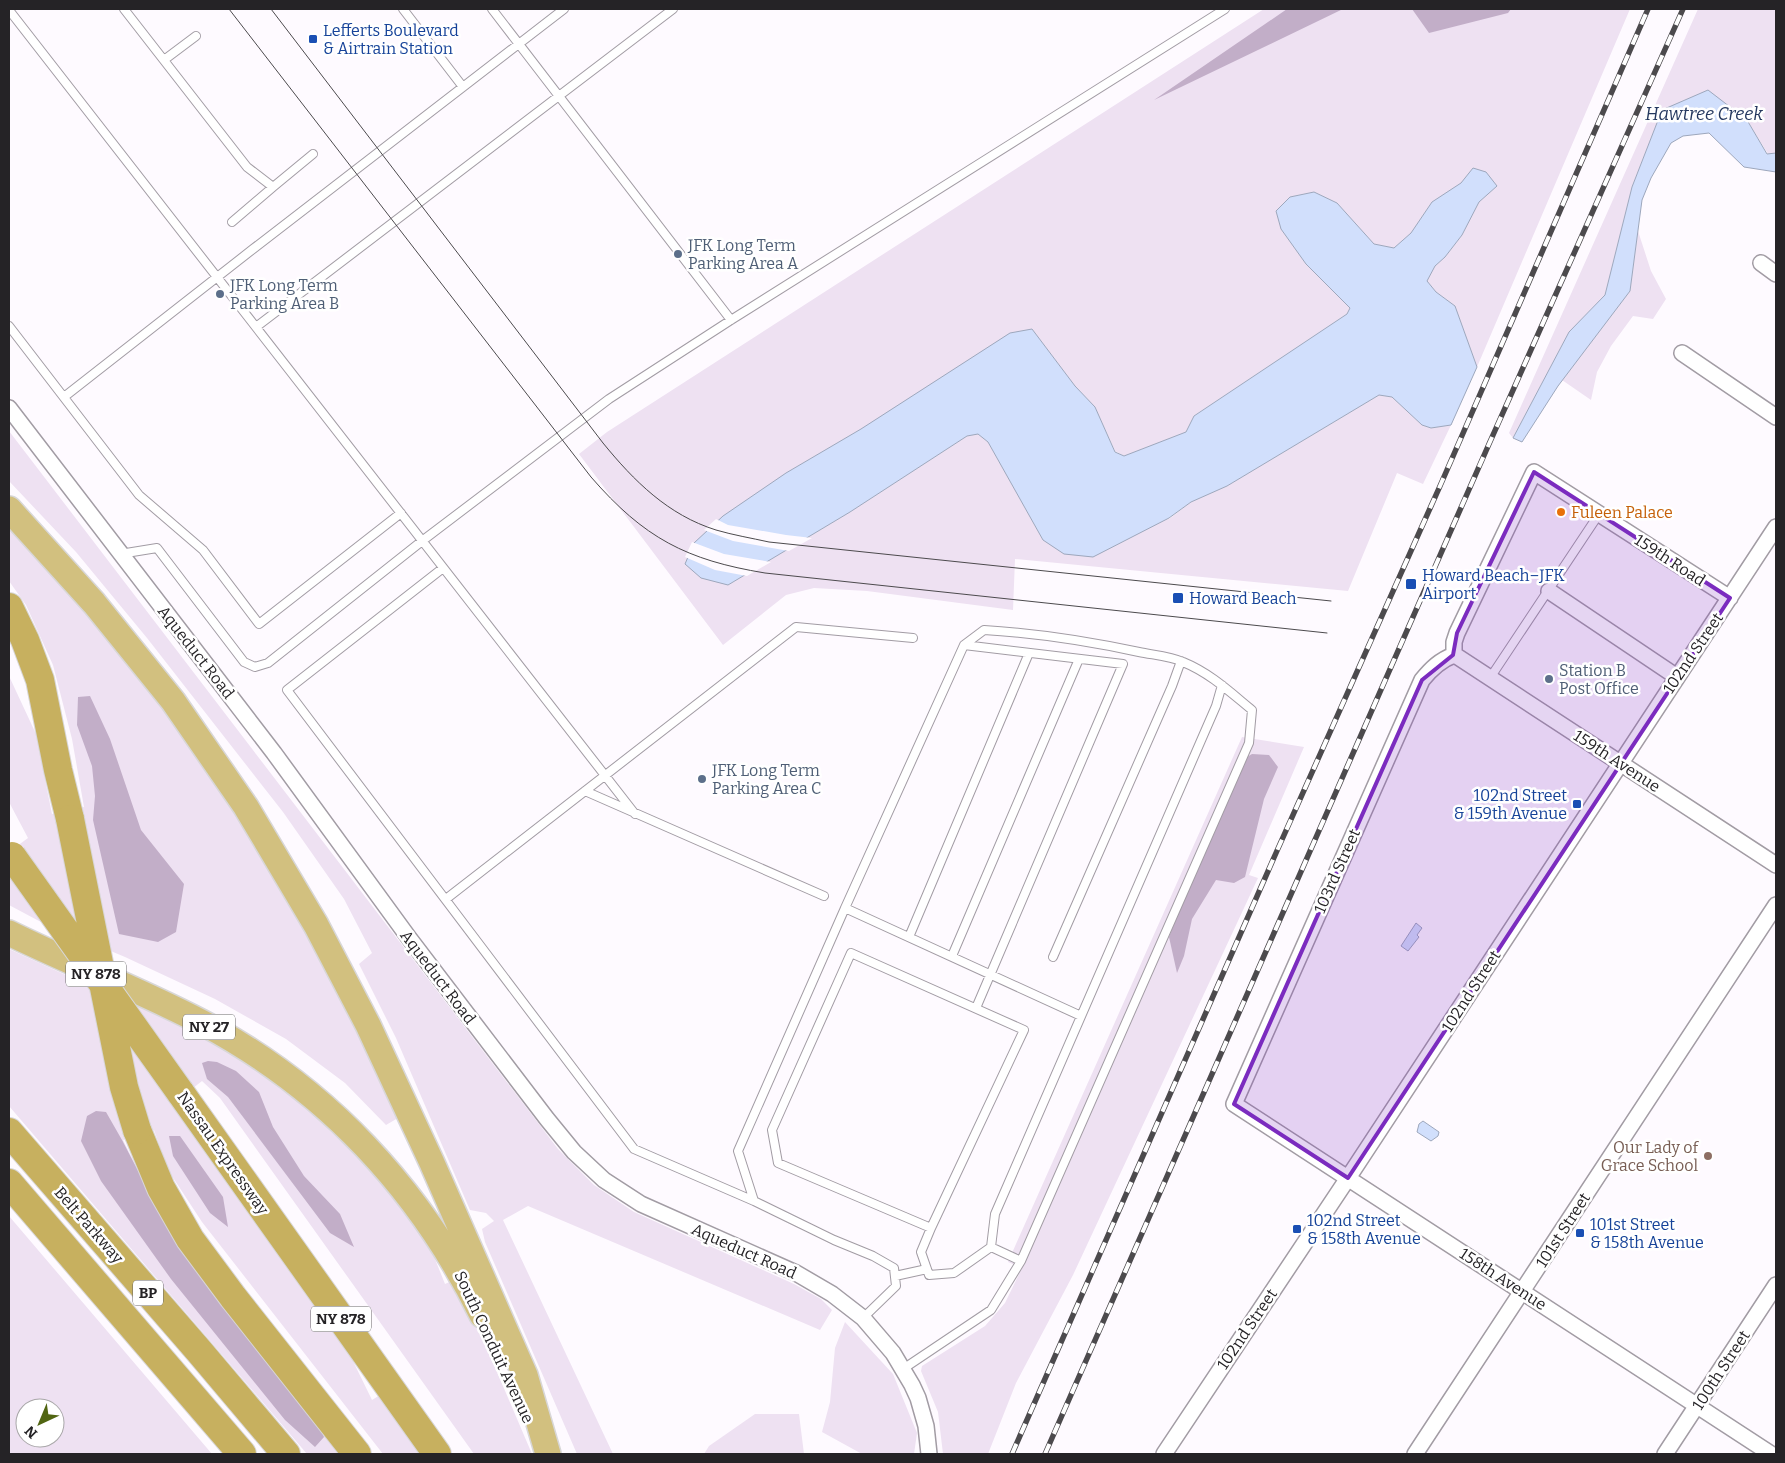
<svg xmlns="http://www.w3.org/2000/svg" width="1785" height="1463" viewBox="0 0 1785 1463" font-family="Bitter,serif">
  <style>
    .green { fill: #eee1f2; fill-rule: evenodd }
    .forest { fill: #c2aec8 }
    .water { fill: #d1dffc; stroke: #9da7bc }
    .pier { fill: #fefaff }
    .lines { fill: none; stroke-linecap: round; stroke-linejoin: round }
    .service-casing { stroke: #a29ca4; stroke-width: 10 }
    .minor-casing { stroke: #a29ca4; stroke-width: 18 }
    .trunk-casing { stroke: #d8d7d8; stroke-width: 28 }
    .motorway-casing { stroke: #d8d7d8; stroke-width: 30 }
    .service { stroke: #fff; stroke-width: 8 }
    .minor { stroke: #fff; stroke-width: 15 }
    .trunk { stroke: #d2c07f; stroke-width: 25 }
    .motorway { stroke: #c7b05f; stroke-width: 28 }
    .tram { stroke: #4c4a4d; stroke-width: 1 }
    .rail-casing { stroke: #4c4a4d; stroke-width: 5.5 }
    .rail { stroke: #fff; stroke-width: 4; stroke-dasharray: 11; stroke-linecap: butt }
    .motorway-bridge-casing { stroke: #d8d7d8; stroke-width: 30; stroke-linecap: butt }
    .motorway-bridge { stroke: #c7b05f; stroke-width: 28 }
    .marked { fill: #7b2cbf; fill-opacity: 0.2; stroke: #7b2cbf; stroke-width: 4; stroke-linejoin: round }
    .transit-dot { fill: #1a4fb4; stroke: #fff; stroke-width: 2 }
    .service-dot { fill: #5c6f8a; stroke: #fff; stroke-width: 2 }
    .food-dot { fill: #e8710a; stroke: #fff; stroke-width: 2 }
    .education-dot { fill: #8d6e63; stroke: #fff; stroke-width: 2 }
    .labels { text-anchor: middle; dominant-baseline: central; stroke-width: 5; stroke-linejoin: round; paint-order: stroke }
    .shield { fill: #fff; stroke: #666567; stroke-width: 1 }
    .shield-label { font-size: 15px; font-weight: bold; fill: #252326 }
    .transit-label { font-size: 16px; fill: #164399; stroke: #fff; text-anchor: start }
    .service-label { font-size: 16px; fill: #4e5e75; stroke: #fff; text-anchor: start }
    .food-label { font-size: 16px; fill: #c56008; stroke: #fff; text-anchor: start }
    .street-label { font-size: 16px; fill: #252326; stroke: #fff }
    .education-label { font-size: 16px; fill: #785e54; stroke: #fff; text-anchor: end }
    .water-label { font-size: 18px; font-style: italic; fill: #25385f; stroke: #fff }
  </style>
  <rect width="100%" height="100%" fill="#fefaff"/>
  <!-- green -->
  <path class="green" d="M1264,9H1630L1477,367L1455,306L1436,292L1427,281L1435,266L1445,257L1462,235L1479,202L1497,186L1473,168L1461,184L1432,202L1411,233L1394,248L1374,244L1337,203L1314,192L1290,197L1276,211L1306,264L1350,308L1347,314L1194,416L1186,432L1124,456L1115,451L1095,407L1075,386L1032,329L786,473L728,585L850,512L967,436L978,434L988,442L1043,540L1169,519L1191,502L1227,486L1379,395L1392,397L1422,425L1431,428L1451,425L1423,484L1397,473L1348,591L1015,559L1013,610L867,591L814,588L786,595L723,645L579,454L607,432Z
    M1698,9H1776V153L1768,154L1747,120L1662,110L1632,187L1605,295L1569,332L1513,438L1509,433Z
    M1638,231L1651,271L1666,299L1653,319L1633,316L1611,346L1597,372L1591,400L1562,380L1630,291Z
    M9,431L558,1149L594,1185L634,1212L794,1284L821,1299L832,1310L820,1330L528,1206L503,1220L613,1454H577L485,1242L482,1229L494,1221L486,1213L470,1210L396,1038L359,964L372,953L344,899L283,812L147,638L76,552L9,481Z
    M9,521L118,648L190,742L270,864L344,994L398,1118L386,1125L345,1083L286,1039L215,999L125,957L39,921L9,905V852L28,838L9,802V676L36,734L52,814L84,807L72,739L53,665L26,605L9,581Z
    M1242,737L1304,747L1249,875L1258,878L1073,1275L1016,1383L988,1454H943L938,1412L921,1371L922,1366L985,1326L1005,1303L1022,1268L1008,1262Z
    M9,949L70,977L162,1013L203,1034L303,1102L362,1157L427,1239L445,1284L454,1280L470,1309L532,1454H474L220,1098L202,1081L174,1103L227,1183L351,1357L372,1400L380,1395L424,1454H383L202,1222L168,1170L154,1130L123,1140L160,1213L348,1454H307L9,1106Z
    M9,1216L212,1454H9ZM25,1408H55V1438H25Z
    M845,1322L893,1374L917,1433L914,1454H862L822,1432L830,1402L835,1348Z
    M755,1414H799L804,1454H704L709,1446Z"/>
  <!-- forest -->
  <path class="forest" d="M1287,9H1343L1154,100Z
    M1412,9H1511L1508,13L1429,33Z
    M90,696L110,739L141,830L184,884L176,932L158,942L119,934L93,820L95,796L92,766L77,725L78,697Z
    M1252,754L1269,755L1278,767L1264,799L1245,877L1234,883L1216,880L1192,919L1184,956L1177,973L1169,937L1210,828L1242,760Z
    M208,1061L217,1062L236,1071L259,1092L273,1127L304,1176L340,1214L354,1247L330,1233L228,1097L207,1079L202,1063Z
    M96,1111L106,1112L122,1140L160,1213L314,1412L324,1437L315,1447L285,1420L171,1279L101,1181L81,1141L87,1116Z
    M169,1136H180L223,1197L228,1227L210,1213L173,1156Z"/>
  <!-- water -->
  <path class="water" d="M1708,90L1747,120L1767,154L1776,153V172L1744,167L1709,133L1683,136L1671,143L1651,178L1642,200L1630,291L1558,386L1522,442L1513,438L1569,332L1605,295L1632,187L1662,110Z
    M1473,168L1486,172L1497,186L1479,202L1462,235L1445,257L1435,266L1427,281L1436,292L1455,306L1477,367L1451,425L1431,428L1422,425L1392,397L1379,395L1227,486L1191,502L1169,518L1093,557L1064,554L1043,540L988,442L978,434L967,436L850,512L728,585L701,578L685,564L694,543L723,516L786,473L861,429L1010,333L1032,329L1075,386L1095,407L1115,452L1124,456L1186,432L1194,416L1347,314L1350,308L1306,264L1281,229L1276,211L1290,197L1314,192L1337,203L1374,244L1394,248L1411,233L1432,202L1461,183Z
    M1416,923L1422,928L1417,935L1419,937L1408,951L1401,946Z
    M1423,1121L1439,1132L1438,1136L1431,1141L1417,1132L1419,1124Z"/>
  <!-- pier -->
  <path class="pier" d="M716,519L728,525L786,535L812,538L789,551L733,541L704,530Z
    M692,542L724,554L771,562L747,576L715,570L685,557Z"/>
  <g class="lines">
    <defs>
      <path id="service" d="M124,9L247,167L273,187L313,154
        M403,9L463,87
        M492,9L731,320
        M9,10L635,814
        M164,60L196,36
        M232,222L273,187
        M9,326L139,495L203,550L259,624L401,513
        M256,327L673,9
        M64,397L253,249L564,9
        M120,554L157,548L244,662L255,667L268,663L422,541L609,399L731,320L1225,9
        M443,568L287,690L634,1149L754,1201
        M964,645L1123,664L976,1008
        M1490,678L1599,514
        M585,791L824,896
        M446,899L796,627L913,638
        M845,908L964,645L984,630C1035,633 1088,641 1139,652C1153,655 1170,656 1183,662C1210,673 1230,692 1252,710L1249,743L1021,1261L991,1310L903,1369
        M909,937L1029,653
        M952,956L1079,659
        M1053,957L1172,686L1181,661
        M931,1228L778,1163L772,1130L851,953L1024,1030L931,1228L921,1252L929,1275L954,1273L991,1247L995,1214L1216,706L1222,685
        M991,1247L1021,1261
        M895,1276L927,1269
        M863,1318L896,1286L894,1268L873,1256L834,1240L754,1201L738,1151L845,908L1081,1016"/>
      <path id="minor" d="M1761,263L1776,274
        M1682,353L1776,417
        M9,408L274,753L409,938L547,1119L574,1152L604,1180L641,1204L796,1273L832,1294L863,1318L893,1353L912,1385L918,1398L926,1426L929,1454
        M1549,591L1677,677
        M1454,655V642L1457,633L1534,472L1730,598
        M1164,1454L1348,1178L1776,527
        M1415,1454L1776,905
        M1665,1454L1776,1285
        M1771,1454L1234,1104L1422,680C1431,669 1440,660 1454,655L1458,657L1776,865"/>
      <path id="trunk" d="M9,509L94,603L173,701L246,807L316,925L368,1025L432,1163L525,1375L548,1454
        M9,933C72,964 138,989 201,1022C326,1088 420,1189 482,1315"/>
      <path id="motorway" d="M9,607L25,640L40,680L58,770L70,819
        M180,1092L437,1454
        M137,1130L161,1188L190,1239L233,1297L357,1454
        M9,1132L199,1351L286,1454
        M9,1183L242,1454"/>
    </defs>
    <!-- service casing -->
    <use href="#service" class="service-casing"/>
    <!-- minor casing -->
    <use href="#minor" class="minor-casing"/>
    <!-- trunk casing -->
    <use href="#trunk" class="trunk-casing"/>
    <!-- motorway casing -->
    <use href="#motorway" class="motorway-casing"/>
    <!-- service -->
    <use href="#service" class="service"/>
    <!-- minor -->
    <use href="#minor" class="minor"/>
    <!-- trunk -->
    <use href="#trunk" class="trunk"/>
    <!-- motorway -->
    <use href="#motorway" class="motorway"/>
    <!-- tram -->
    <path class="tram" d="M229,9L591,477C644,538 686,560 765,573L1327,633
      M271,9L603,443C634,481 668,515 716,530C733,535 751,538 769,542L1331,601"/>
    <defs>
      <path id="rail" d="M1012,1454L1276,853L1440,486L1648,9
        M1045,1454L1489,444L1683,9"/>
    </defs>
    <!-- rail casing -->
    <use href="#rail" class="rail-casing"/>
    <!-- rail -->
    <use href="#rail" class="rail"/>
    <defs>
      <path id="motorway-bridge" d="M70,819L124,1087L137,1130
        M12,856L180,1092"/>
    </defs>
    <!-- motorway-bridge casing -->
    <use href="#motorway-bridge" class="motorway-bridge-casing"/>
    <!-- motorway-bridge -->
    <use href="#motorway-bridge" class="motorway-bridge"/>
  </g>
  <!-- marked area -->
  <path class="marked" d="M1534,472L1730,598L1348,1178L1234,1104L1422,680L1453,655L1457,633Z"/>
  <!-- markers -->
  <g class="transit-dot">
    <rect x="308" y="34" width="10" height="10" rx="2.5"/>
    <rect x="1405" y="578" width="12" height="12" rx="2.5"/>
    <rect x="1172" y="592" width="12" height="12" rx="2.5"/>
    <rect x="1572" y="799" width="10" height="10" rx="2.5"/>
    <rect x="1292" y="1224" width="10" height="10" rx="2.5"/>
    <rect x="1575" y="1228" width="10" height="10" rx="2.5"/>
  </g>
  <g class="service-dot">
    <circle cx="678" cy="254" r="5"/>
    <circle cx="220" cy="294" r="5"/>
    <circle cx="1549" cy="679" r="5"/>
    <circle cx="702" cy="779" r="5"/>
  </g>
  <circle class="food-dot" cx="1561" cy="512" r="5"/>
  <circle class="education-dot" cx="1708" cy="1156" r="5"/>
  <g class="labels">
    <!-- shield labels -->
    <g class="shield">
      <rect x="66" y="961.5" width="60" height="25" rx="4"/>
      <rect x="183" y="1014.5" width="52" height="25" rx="4"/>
      <rect x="133" y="1280.5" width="30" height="25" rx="4"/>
      <rect x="311" y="1306.5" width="60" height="25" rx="4"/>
    </g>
    <g class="shield-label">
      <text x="96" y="974">NY 878</text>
      <text x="209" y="1027">NY 27</text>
      <text x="148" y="1293">BP</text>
      <text x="341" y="1319">NY 878</text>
    </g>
    <!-- transit labels -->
    <g class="transit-label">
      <text x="323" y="30">Lefferts Boulevard<tspan x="323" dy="18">&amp; Airtrain Station</tspan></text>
      <text x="1422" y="575">Howard Beach–JFK<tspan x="1422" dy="18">Airport</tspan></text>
      <text x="1189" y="598">Howard Beach</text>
      <text x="1567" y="795" text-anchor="end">102nd Street<tspan x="1567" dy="18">&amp; 159th Avenue</tspan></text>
      <text x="1307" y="1220">102nd Street<tspan x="1307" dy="18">&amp; 158th Avenue</tspan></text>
      <text x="1590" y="1224">101st Street<tspan x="1590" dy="18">&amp; 158th Avenue</tspan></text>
    </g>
    <!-- service labels -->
    <g class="service-label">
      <text x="688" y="245">JFK Long Term<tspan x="688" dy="18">Parking Area A</tspan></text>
      <text x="230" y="285">JFK Long Term<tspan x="230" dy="18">Parking Area B</tspan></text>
      <text x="1559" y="670">Station B<tspan x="1559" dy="18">Post Office</tspan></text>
      <text x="712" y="770">JFK Long Term<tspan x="712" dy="18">Parking Area C</tspan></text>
    </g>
    <!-- food labels -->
    <g class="food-label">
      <text x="1571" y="512">Fuleen Palace</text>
    </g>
    <!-- street labels -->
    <g class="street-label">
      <text transform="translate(1670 560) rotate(33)">159th Road</text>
      <text transform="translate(196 652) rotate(52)">Aqueduct Road</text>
      <text transform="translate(1693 653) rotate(-56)">102nd Street</text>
      <text transform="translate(1617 761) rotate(33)">159th Avenue</text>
      <text transform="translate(1337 871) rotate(-66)">103rd Street</text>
      <text transform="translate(438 977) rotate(53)">Aqueduct Road</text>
      <text transform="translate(1471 991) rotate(-57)">102nd Street</text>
      <text transform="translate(223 1153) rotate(55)">Nassau Expressway</text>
      <text transform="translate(89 1225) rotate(49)">Belt Parkway</text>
      <text transform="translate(1563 1230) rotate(-57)">101st Street</text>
      <text transform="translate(744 1251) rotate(24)">Aqueduct Road</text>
      <text transform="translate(1503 1279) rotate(33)">158th Avenue</text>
      <text transform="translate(1247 1329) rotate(-56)">102nd Street</text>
      <text transform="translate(494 1347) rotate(65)">South Conduit Avenue</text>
      <text transform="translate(1721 1370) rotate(-57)">100th Street</text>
    </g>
    <!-- education labels -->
    <g class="education-label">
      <text x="1698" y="1147">Our Lady of<tspan x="1698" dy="18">Grace School</tspan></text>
    </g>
    <!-- water labels -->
    <g class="water-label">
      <text x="1704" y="114">Hawtree Creek</text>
    </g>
  </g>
  <!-- border -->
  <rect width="1785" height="1463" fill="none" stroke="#252326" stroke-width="20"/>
  <!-- north arrow -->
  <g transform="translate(40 1423) rotate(224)"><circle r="24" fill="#ffffff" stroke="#a8a7a8"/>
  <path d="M0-4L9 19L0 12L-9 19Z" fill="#516512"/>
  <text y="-8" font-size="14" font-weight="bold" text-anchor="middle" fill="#252326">N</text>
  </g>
</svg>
